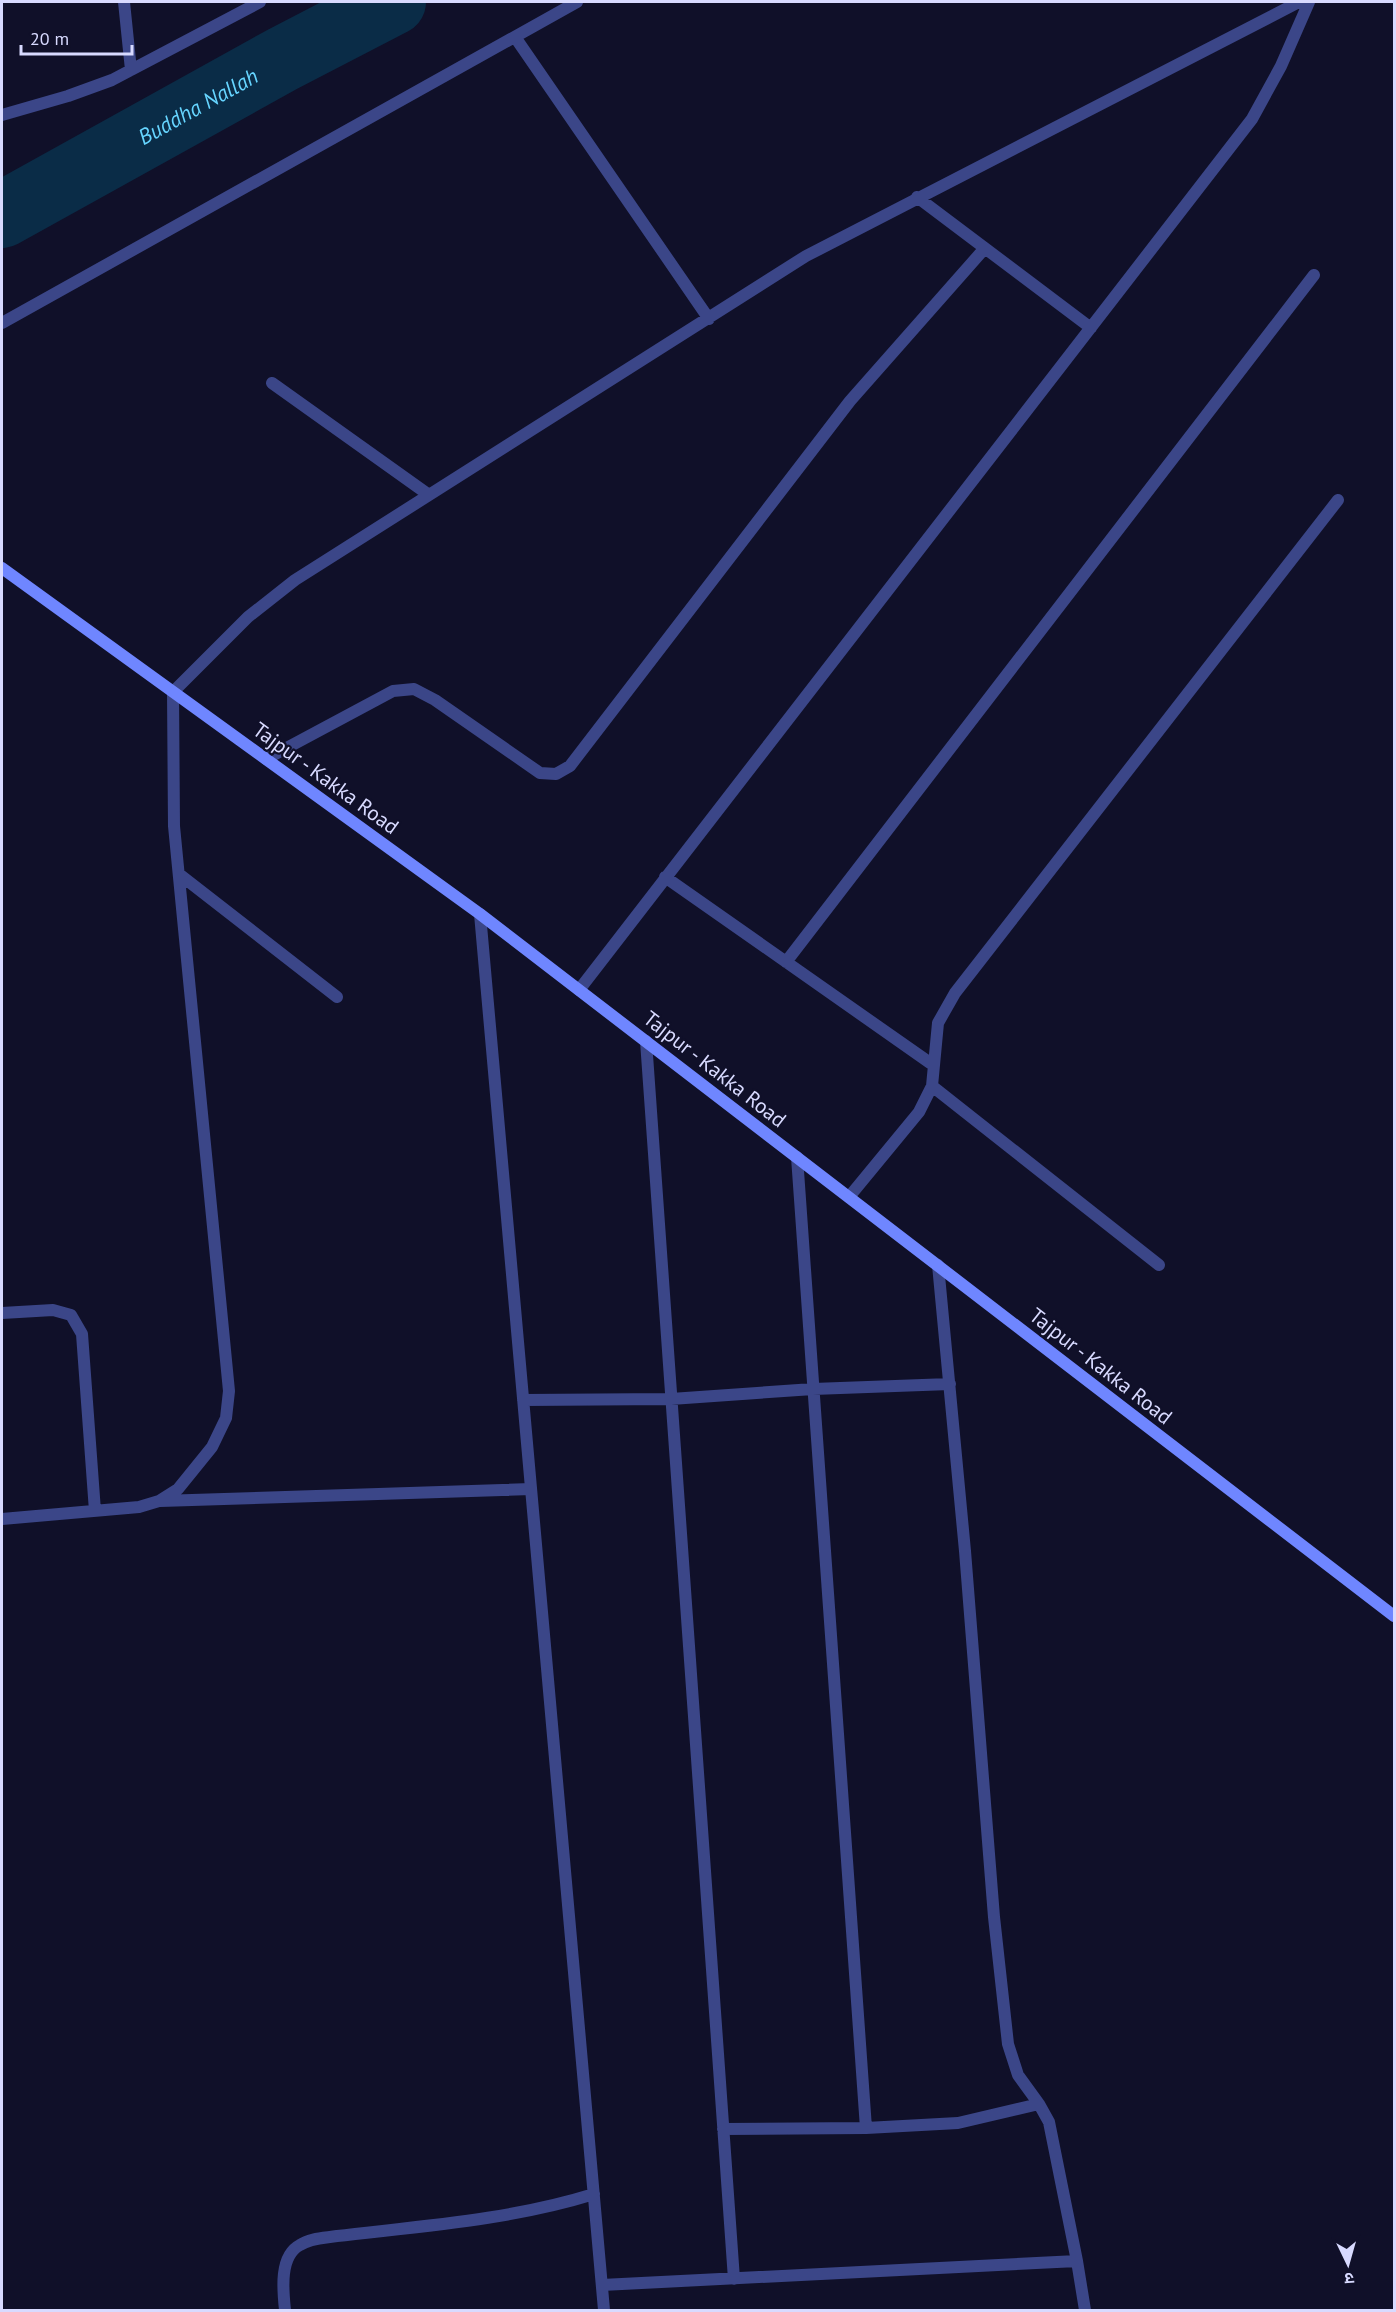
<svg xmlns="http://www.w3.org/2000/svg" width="1396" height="2312" viewBox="0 0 1396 2312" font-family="'PT Sans','Noto Sans Devanagari',sans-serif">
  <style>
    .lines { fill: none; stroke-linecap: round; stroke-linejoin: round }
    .river { stroke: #0a2c47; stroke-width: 66 }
    .street { stroke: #3b4688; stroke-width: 12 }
    .secondary { stroke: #6f86ff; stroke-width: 12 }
    .labels { text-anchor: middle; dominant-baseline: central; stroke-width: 4.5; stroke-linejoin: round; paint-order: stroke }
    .street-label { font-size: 21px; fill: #d8daff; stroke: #101029 }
    .water-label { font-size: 22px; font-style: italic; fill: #66d5ff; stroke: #101029 }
  </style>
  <rect width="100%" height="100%" fill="#101029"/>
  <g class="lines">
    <!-- river -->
    <path class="river" id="s1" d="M2,215L283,59L393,2"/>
    <!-- street -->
    <path class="street" d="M124,2L131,70
      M515,37L709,319
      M2,115L68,96L112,80L260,2
      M917,197L1091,328
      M2,323L577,2
      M272,383L429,495
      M266,759L393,691L414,689L435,700L540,773L556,774L570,766L850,401L985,248
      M179,874L337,997
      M665,877L933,1065
      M480,914L604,2310
      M786,962L1314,275
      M579,990L1252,119L1281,66L1309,2
      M646,1041L734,2279
      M932,1086L1159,1265
      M797,1157L866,2128
      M849,1197L919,1112L932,1086L938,1023L955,993L1338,500
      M938,1265L965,1551L994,1917L1008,2044L1018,2075L1039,2104L1049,2122L1077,2261L1085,2310
      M2,1313L53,1310L71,1315L82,1334L95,1511
      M523,1400L671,1399L813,1389L950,1384
      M160,1501L531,1489
      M2,1519L139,1507L159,1501L178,1489L212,1447L226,1418L229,1391L174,826L173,692L248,617L295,580L806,256L1299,2
      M723,2129L866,2128L958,2123L1039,2104
      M602,2285L1077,2261
      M285,2310C283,2291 279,2256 300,2245C310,2238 325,2238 337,2236C423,2226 510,2220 594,2194"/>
    <!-- secondary -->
    <path class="secondary" d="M2,568L480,914L1394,1616"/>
  </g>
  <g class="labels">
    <!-- street labels -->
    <g class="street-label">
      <text transform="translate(326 778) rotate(36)">Tajpur - Kakka Road</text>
      <text transform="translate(715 1069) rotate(38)">Tajpur - Kakka Road</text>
      <text transform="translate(1101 1366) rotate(38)">Tajpur - Kakka Road</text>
    </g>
    <!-- water labels -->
    <g class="water-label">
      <text stroke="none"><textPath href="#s1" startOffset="224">Buddha Nallah</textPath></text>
    </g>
  </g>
  <!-- border -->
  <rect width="1396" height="2312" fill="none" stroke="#d8daff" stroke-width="6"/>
  <!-- north arrow -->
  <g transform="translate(1348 2264) rotate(175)" stroke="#101029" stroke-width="4.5" paint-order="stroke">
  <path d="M0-4.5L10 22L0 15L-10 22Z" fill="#d8daff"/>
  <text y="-9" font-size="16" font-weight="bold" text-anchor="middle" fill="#d8daff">उ</text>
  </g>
  <!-- scale -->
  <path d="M21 45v9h111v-9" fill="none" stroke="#d8daff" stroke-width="3"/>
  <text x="30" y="45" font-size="18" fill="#d8daff" stroke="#101029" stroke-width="4.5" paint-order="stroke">20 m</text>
</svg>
